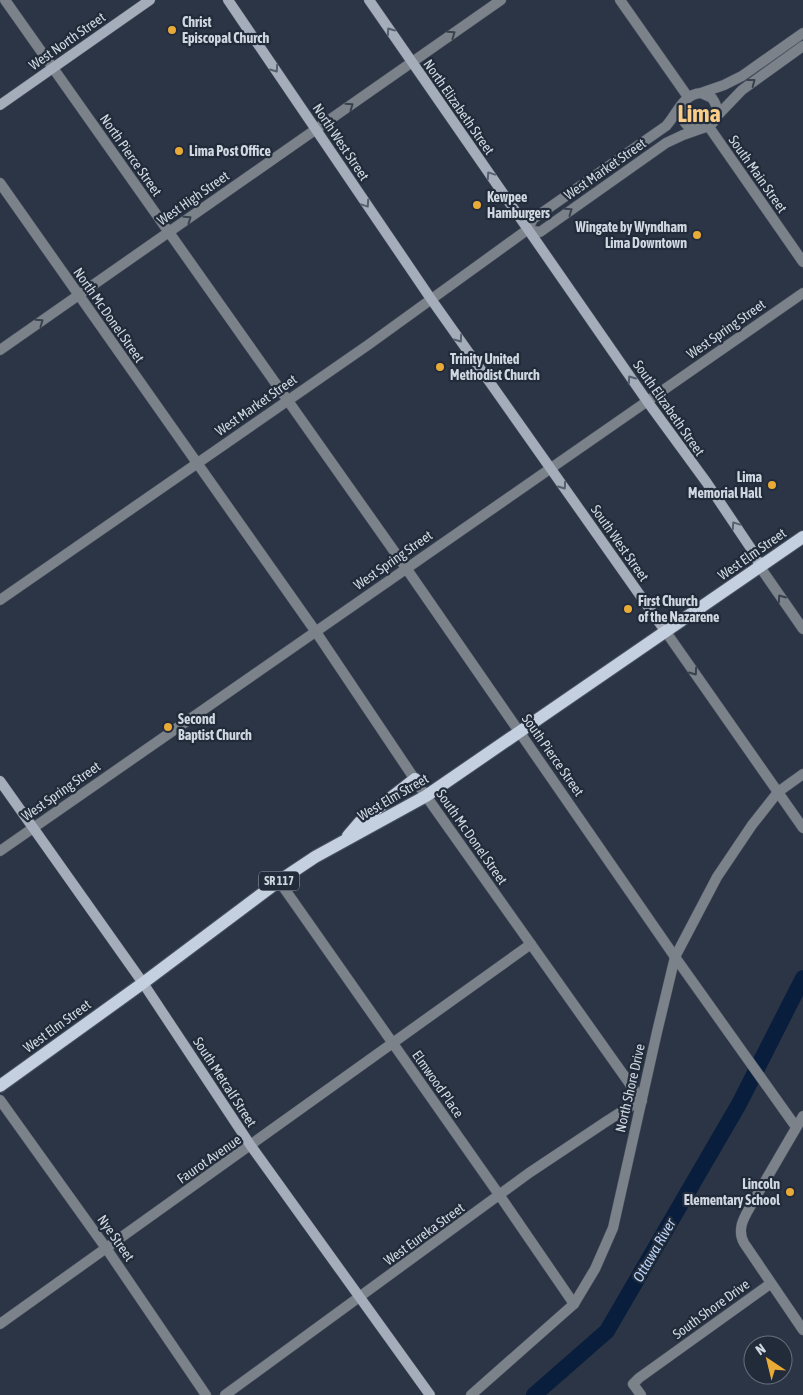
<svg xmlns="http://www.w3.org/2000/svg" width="803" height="1395" viewBox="0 0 803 1395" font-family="'Asap Condensed',sans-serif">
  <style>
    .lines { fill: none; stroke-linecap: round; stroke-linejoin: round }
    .river { stroke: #081e3c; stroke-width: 16 }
    .minor-casing { stroke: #495261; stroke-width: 11 }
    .tertiary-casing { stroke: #495261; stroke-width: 11 }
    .secondary-casing { stroke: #495261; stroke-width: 11 }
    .primary-casing { stroke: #495261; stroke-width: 14 }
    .minor { stroke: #7c828a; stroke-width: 10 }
    .tertiary { stroke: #7c828a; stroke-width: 10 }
    .secondary { stroke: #a5adbb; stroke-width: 10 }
    .primary { stroke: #c4cfe0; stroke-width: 12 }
    .oneway { stroke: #565f6e }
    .oneway2 { stroke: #38414e }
    .poi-dot { fill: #e9aa38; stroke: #212b3a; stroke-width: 2 }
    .labels { text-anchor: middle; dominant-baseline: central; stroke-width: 4.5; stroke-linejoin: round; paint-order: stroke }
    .shield { fill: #212b3a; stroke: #9ca3af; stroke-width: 1 }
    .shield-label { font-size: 12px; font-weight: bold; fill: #d0d7e1 }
    .poi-label { font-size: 14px; font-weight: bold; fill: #d0d7e1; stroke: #212b3a; text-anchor: start }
    .street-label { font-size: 14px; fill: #d0d7e1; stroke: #212b3a }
    .water-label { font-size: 15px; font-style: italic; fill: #bbd3f7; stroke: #212b3a }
    .town-label { font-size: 24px; font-weight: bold; fill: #f9cc87; stroke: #212b3a }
  </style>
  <rect width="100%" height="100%" fill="#2b3545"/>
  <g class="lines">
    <!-- river -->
    <path class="river" d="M534,1395L607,1331L739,1104L803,978"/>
    <defs>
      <path id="minor" d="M5,0L406,568L675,957L796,1127
        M620,0L688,97
        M709,127L803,262
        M0,183L316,632L426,796L642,1101L629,1107L607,1121L529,1173L225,1395
        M0,350L501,0
        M279,881L500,1196L574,1304
        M0,1100L106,1248L206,1395
        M803,1116L750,1207C743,1219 737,1230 744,1243L803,1330
        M0,1324L531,944
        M641,1395L633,1384L639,1378L770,1284"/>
      <path id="tertiary" d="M701,93L724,85L742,76L803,33
        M717,116L742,90L803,46
        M527,230L540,232L666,143L683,135L700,129
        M760,567L803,629
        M0,600L368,345L527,230L533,219L666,126C677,114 683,94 701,93L712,98C735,131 673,144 683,104
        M666,632L803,828
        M0,851L803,293
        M471,1395L574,1304L595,1269L613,1228L657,1032L675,957L717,877L752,825L778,792L803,774"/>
      <path id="secondary" d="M228,0L431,299L666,632
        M369,0L647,401L707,483L754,553L760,567
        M0,105L150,0
        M0,781L143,983L251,1146L430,1395"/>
      <path id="primary" d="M348,836L360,822L415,779
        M0,1086L143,983L279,881L315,857L426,796L803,537"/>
    </defs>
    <!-- minor casing -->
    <use href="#minor" class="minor-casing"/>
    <!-- tertiary casing -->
    <use href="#tertiary" class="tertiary-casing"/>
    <!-- secondary casing -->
    <use href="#secondary" class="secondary-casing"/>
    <!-- primary casing -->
    <use href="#primary" class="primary-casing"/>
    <!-- minor -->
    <use href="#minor" class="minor"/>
    <!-- tertiary -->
    <use href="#tertiary" class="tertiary"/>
    <!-- secondary -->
    <use href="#secondary" class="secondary"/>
    <!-- primary -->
    <use href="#primary" class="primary"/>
  </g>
  <!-- one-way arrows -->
  <defs><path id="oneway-chevron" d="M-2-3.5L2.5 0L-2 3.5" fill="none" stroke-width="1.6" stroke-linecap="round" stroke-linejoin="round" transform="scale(1.25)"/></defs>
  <g class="oneway">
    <use href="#oneway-chevron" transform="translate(390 31) rotate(-125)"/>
    <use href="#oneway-chevron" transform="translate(275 69) rotate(55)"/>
    <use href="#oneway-chevron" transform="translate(490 175) rotate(-124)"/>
    <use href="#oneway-chevron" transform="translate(366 204) rotate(56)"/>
    <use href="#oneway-chevron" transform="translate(459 339) rotate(55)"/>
    <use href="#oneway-chevron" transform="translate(631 379) rotate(-125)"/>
    <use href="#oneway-chevron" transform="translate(563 486) rotate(55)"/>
    <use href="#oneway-chevron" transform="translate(735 525) rotate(-124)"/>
  </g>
  <g class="oneway2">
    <use href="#oneway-chevron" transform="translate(452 34) rotate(-35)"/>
    <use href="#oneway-chevron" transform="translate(752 82) rotate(-37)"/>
    <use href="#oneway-chevron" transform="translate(350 106) rotate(-35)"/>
    <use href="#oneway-chevron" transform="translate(569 211) rotate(-35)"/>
    <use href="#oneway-chevron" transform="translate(188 219) rotate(-35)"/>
    <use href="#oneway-chevron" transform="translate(40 322) rotate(-35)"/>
    <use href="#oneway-chevron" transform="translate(781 598) rotate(-125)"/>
    <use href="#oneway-chevron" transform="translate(694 672) rotate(55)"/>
  </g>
  <!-- markers -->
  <g class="poi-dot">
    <circle cx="172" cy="30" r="5"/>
    <circle cx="179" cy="151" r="5"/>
    <circle cx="477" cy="205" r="5"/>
    <circle cx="697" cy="235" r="5"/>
    <circle cx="440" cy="367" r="5"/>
    <circle cx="772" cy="485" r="5"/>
    <circle cx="628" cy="609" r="5"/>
    <circle cx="168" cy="727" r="5"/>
    <circle cx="790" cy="1192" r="5"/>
  </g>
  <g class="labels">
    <!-- shield labels -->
    <rect class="shield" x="259" y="871.5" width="40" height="19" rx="4"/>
    <g class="shield-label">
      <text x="279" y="881">SR 117</text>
    </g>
    <!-- poi labels -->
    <g class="poi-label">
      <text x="182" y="22">Christ<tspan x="182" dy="16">Episcopal Church</tspan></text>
      <text x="189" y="151">Lima Post Office</text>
      <text x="487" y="197">Kewpee<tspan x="487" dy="16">Hamburgers</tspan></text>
      <text x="687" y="227" text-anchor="end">Wingate by Wyndham<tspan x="687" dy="16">Lima Downtown</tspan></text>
      <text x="450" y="359">Trinity United<tspan x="450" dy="16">Methodist Church</tspan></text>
      <text x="762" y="477" text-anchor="end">Lima<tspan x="762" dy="16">Memorial Hall</tspan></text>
      <text x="638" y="601">First Church<tspan x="638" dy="16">of the Nazarene</tspan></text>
      <text x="178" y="719">Second<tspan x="178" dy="16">Baptist Church</tspan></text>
      <text x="780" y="1184" text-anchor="end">Lincoln<tspan x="780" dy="16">Elementary School</tspan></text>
    </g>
    <!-- street labels -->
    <g class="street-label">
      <text transform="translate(67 41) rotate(-35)">West North Street</text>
      <text transform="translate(459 107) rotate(55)">North Elizabeth Street</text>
      <text transform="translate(341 142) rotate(56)">North West Street</text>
      <text transform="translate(131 155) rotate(55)">North Pierce Street</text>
      <text transform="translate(605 169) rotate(-35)">West Market Street</text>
      <text transform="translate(758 174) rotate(55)">South Main Street</text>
      <text transform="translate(193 198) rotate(-35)">West High Street</text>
      <text transform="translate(109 315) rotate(55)">North Mc Donel Street</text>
      <text transform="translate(726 329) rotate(-35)">West Spring Street</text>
      <text transform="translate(256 405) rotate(-35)">West Market Street</text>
      <text transform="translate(669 408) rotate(55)">South Elizabeth Street</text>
      <text transform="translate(620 543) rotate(55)">South West Street</text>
      <text transform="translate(752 554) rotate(-35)">West Elm Street</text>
      <text transform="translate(393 560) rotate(-35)">West Spring Street</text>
      <text transform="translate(553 755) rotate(55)">South Pierce Street</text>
      <text transform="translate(61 791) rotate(-35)">West Spring Street</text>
      <text transform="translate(393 797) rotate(-30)">West Elm Street</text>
      <text transform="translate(472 837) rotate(55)">South Mc Donel Street</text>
      <text transform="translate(57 1026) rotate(-36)">West Elm Street</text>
      <text transform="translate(225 1082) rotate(57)">South Metcalf Street</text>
      <text transform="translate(438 1084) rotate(55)">Elmwood Place</text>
      <text transform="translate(630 1088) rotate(-77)">North Shore Drive</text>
      <text transform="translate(209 1159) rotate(-35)">Faurot Avenue</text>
      <text transform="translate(424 1234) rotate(-36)">West Eureka Street</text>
      <text transform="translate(116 1238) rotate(55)">Nye Street</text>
      <text transform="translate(711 1309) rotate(-36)">South Shore Drive</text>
    </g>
    <!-- water labels -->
    <g class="water-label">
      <text transform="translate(654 1250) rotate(-60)">Ottawa River</text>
    </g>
    <!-- town labels -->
    <g class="town-label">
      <text x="699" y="113">Lima</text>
    </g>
  </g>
  <!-- north arrow -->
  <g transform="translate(768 1360) rotate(325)"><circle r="24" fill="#212b3a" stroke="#67707d"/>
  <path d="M0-4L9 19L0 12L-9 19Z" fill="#e9aa38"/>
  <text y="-8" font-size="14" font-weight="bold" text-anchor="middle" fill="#d0d7e1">N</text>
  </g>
</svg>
